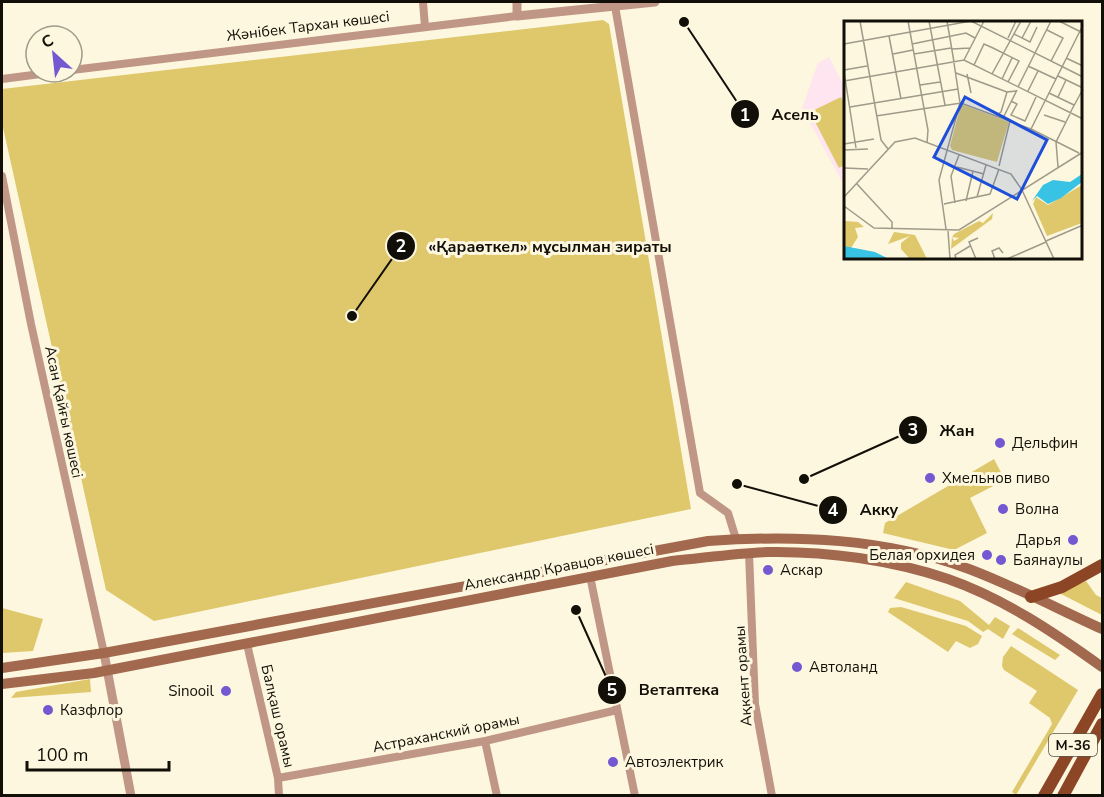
<svg xmlns="http://www.w3.org/2000/svg" width="1104" height="797" viewBox="0 0 1104 797" font-family="'Nunito Sans',sans-serif">
  <style>
    .education { fill: #fee5ef }
    .green { fill: #dec86b }
    .lines { fill: none; stroke-linecap: round; stroke-linejoin: round }
    .minor { stroke: #c09786; stroke-width: 8 }
    .tertiary { stroke: #c09786; stroke-width: 9 }
    .secondary { stroke: #a2694f; stroke-width: 10 }
    .primary { stroke: #8c4626; stroke-width: 12 }
    .poi-dot { fill: #7358d2; stroke: #fdf7df; stroke-width: 2 }
    .labels { text-anchor: middle; dominant-baseline: central; stroke-width: 6; stroke-linejoin: round; paint-order: stroke }
    .shield { fill: #fdf7df; stroke: #585548; stroke-width: 1.5 }
    .shield-label { font-size: 14px; font-weight: bold; fill: #110f07 }
    .street-label { font-size: 15px; fill: #110f07; stroke: #fdf7df }
    .poi-label { font-size: 15px; fill: #110f07; stroke: #fdf7df; text-anchor: start }
    .inset-road { fill: none; stroke: #9f9a89; stroke-width: 1.5 }
    .view { fill: #1d4ed8; fill-opacity: 0.15; stroke: #1d4ed8; stroke-width: 3 }
    .inset-edge { fill: none; stroke: #110f07; stroke-width: 3 }
    .leader { fill: none; stroke: #110f07; stroke-width: 2 }
    .callout-dot { fill: #110f07; stroke: #fdf7df; stroke-width: 2 }
    .mark-label { font-size: 18px; text-anchor: middle; font-weight: bold; fill: #fff }
    .callout-label { font-size: 16px; text-anchor: middle; font-weight: bold; fill: #110f07; stroke: #fdf7df; stroke-width: 6; stroke-linejoin: round; paint-order: stroke }
  </style>
  <rect width="100%" height="100%" fill="#fdf7df"/>
  <!-- education -->
  <path class="education" d="M829,57L846,90V189L802,108L818,63Z"/>
  <!-- green -->
  <path class="green" d="M603,20L609,24L691,509L154,621L106,590L2,123V89Z
    M841,97L846,107V164L839,168L810,112Z
    M994,459L1005,480L970,498L987,533L954,550L883,533L885,523Z
    M1086,581L1096,595L1102,598V615L1059,593Z
    M906,582L960,601L989,625L995,617L1010,626L1003,639L988,629L983,632L968,621L894,598Z
    M901,607L966,626L982,636L978,644L970,648L956,641L948,652L888,612L890,608Z
    M2,608L43,619L33,651L2,653Z
    M1018,628L1060,655L1055,660L1012,634Z
    M1011,646L1078,690L1016,795L1012,792L1052,724L1050,718L1029,703L1037,691L1004,670L1002,666L1003,657Z
    M90,679L91,692L11,698L16,692Z"/>
  <g class="lines">
    <!-- minor -->
    <path class="minor" d="M423,2L425,27
      M615,6L700,493L728,513L736,539
      M72,70L517,16
      M2,79L56,72
      M2,176L31,324L104,653
      M749,553L755,704L772,796
      M590,576L635,796
      M247,644L278,778L279,796
      M485,741L497,796
      M278,778L485,741L617,710"/>
    <!-- tertiary -->
    <path class="tertiary" d="M517,2V16L655,2
      M104,653L131,796"/>
    <!-- secondary -->
    <path class="secondary" d="M2,668L104,653L708,541C796,535 885,538 969,569C1014,586 1058,609 1102,629
      M2,684L94,673L672,561C704,558 736,553 768,552C827,551 892,560 948,579C1003,598 1055,633 1102,667"/>
    <!-- primary -->
    <path class="primary" d="M1031,597L1062,587L1102,565
      M1044,796L1102,694
      M1063,796L1102,724"/>
  </g>
  <!-- markers -->
  <g class="poi-dot">
    <circle cx="1000" cy="443" r="6"/>
    <circle cx="930" cy="478" r="6"/>
    <circle cx="1003" cy="509" r="6"/>
    <circle cx="1073" cy="540" r="6"/>
    <circle cx="987" cy="555" r="6"/>
    <circle cx="1001" cy="560" r="6"/>
    <circle cx="768" cy="570" r="6"/>
    <circle cx="797" cy="667" r="6"/>
    <circle cx="226" cy="691" r="6"/>
    <circle cx="48" cy="710" r="6"/>
    <circle cx="613" cy="762" r="6"/>
  </g>
  <g class="labels">
    <!-- shield labels -->
    <rect class="shield" x="1049" y="734" width="48" height="22" rx="4.5"/>
    <g class="shield-label">
      <text x="1073" y="745">M-36</text>
    </g>
    <!-- street labels -->
    <g class="street-label">
      <text transform="translate(308 26) rotate(-7)">Жәнібек Тархан көшесі</text>
      <text transform="translate(64 412) rotate(78)">Асан Қайғы көшесі</text>
      <text transform="translate(559 567) rotate(-11)">Александр Кравцов көшесі</text>
      <text transform="translate(743 676) rotate(-94)">Ақкент орамы</text>
      <text transform="translate(278 716) rotate(77)">Балқаш орамы</text>
      <text transform="translate(446 733) rotate(-11)">Астраханский орамы</text>
    </g>
    <!-- poi labels -->
    <g class="poi-label">
      <text x="1012" y="443">Дельфин</text>
      <text x="942" y="478">Хмельнов пиво</text>
      <text x="1015" y="509">Волна</text>
      <text x="1061" y="540" text-anchor="end">Дарья</text>
      <text x="975" y="555" text-anchor="end">Белая орхидея</text>
      <text x="1013" y="560">Баянаулы</text>
      <text x="780" y="570">Аскар</text>
      <text x="809" y="667">Автоланд</text>
      <text x="214" y="691" text-anchor="end">Sinooil</text>
      <text x="60" y="710">Казфлор</text>
      <text x="625" y="762">Автоэлектрик</text>
    </g>
  </g>
  <!-- overview -->
  <g transform="translate(844 21)">
    <rect width="238" height="238" fill="#fdf7df"/>
    <path d="M117,83L165,101L153,141L108,129L106,125ZM238,164V202L203,215L189,183L192,176L204,184ZM149,192L148,198L107,228L108,216L110,220L115,217L108,216L110,213L135,200L139,202ZM0,200L14,201L20,206L11,207L14,216L7,227L0,225ZM50,211L71,214L83,238H66L57,228V222L66,215L44,223Z" fill="#dec86b"/>
    <path d="M238,153V161L217,177L204,183L193,175L188,180L199,164L209,159L226,161ZM0,225L31,231L45,238H0Z" fill="#38c3e4"/>
    <path class="inset-road" d="M16,0L37,119L44,128M64,0L84,109L83,122M85,0L101,84M103,0L110,41M215,0L239,12M203,9L219,17L207,40M170,13L186,21L193,6M45,15L57,78M164,17L172,0M178,17L187,0M0,23L127,0L239,56M68,23L122,12L131,17M108,28L126,27M49,33L69,29M70,33L107,27M222,37L239,45M120,39L140,0M130,44L140,23L149,27L175,40L164,61M184,45L212,58M0,49L23,45M0,51L12,127M112,52L163,71M123,53L127,72M148,53L177,0M214,55L239,67M158,58L168,37M0,60L120,39L239,98M76,64L96,61M174,66L207,0M184,70L194,50M205,72L230,84M214,76L222,59M167,80L173,83L167,94L181,100L192,76M201,80L239,4M6,86L114,68M226,92L239,68M200,94L221,101M32,95L117,82L187,108L235,132M151,95L157,91L163,71L172,70M159,97L173,69M187,108L201,80M0,123L30,118M0,129L24,128M155,145L166,100M113,146L140,153M214,146L212,121L226,93M0,147L24,148M13,163L48,201V208M0,176L51,121L71,117L167,153L178,169L210,238M133,176L142,144M122,180L129,150M111,182L107,155L115,134M100,183L146,173L155,148M0,185L30,207L115,209L239,131M102,208L95,159L116,82L110,42M104,210L106,238M202,220L239,204M112,238L111,234L126,225M132,238L125,221L134,217M151,238L148,230L155,227L159,232M163,238L202,221"/>
    <path class="view" d="M121,76L203,119L173,178L90,136Z"/>
    <rect width="238" height="238" class="inset-edge"/>
  </g>
  <!-- callouts -->
  <path class="leader" d="M684 22L745 114M352 316L401 246M804 479L913 430M737 484L833 510M576 610L612 690"/>
  <g class="callout-dot">
    <circle cx="684" cy="22" r="6"/>
    <circle cx="352" cy="316" r="6"/>
    <circle cx="804" cy="479" r="6"/>
    <circle cx="737" cy="484" r="6"/>
    <circle cx="576" cy="610" r="6"/>
    <circle cx="745" cy="114" r="15"/>
    <circle cx="401" cy="246" r="15"/>
    <circle cx="913" cy="430" r="15"/>
    <circle cx="833" cy="510" r="15"/>
    <circle cx="612" cy="690" r="15"/>
  </g>
  <g class="mark-label">
    <text x="745" y="121">1</text>
    <text x="401" y="252">2</text>
    <text x="913" y="436">3</text>
    <text x="833" y="516">4</text>
    <text x="612" y="696">5</text>
  </g>
  <g class="callout-label">
    <text x="795" y="120">Асель</text>
    <text x="550" y="252">«Қараөткел» мұсылман зираты</text>
    <text x="957" y="436">Жан</text>
    <text x="879" y="515">Акку</text>
    <text x="679" y="695">Ветаптека</text>
  </g>
  <!-- border -->
  <rect width="1104" height="797" fill="none" stroke="#110f07" stroke-width="6"/>
  <!-- north arrow -->
  <g transform="translate(54 54) rotate(333)"><circle r="28" fill="#fdf7df" stroke="#9f9a89" stroke-width="1.5"/>
  <path d="M0-4.5L10 22L0 15L-10 22Z" fill="#7358d2"/>
  <text y="-9" font-size="16" font-weight="bold" text-anchor="middle" fill="#110f07">С</text>
  </g>
  <!-- scale -->
  <path d="M27 761v9h142v-9" fill="none" stroke="#110f07" stroke-width="3"/>
  <text x="36" y="761" font-size="18" fill="#110f07" stroke="#fdf7df" stroke-width="4.5" paint-order="stroke">100 m</text>
</svg>
